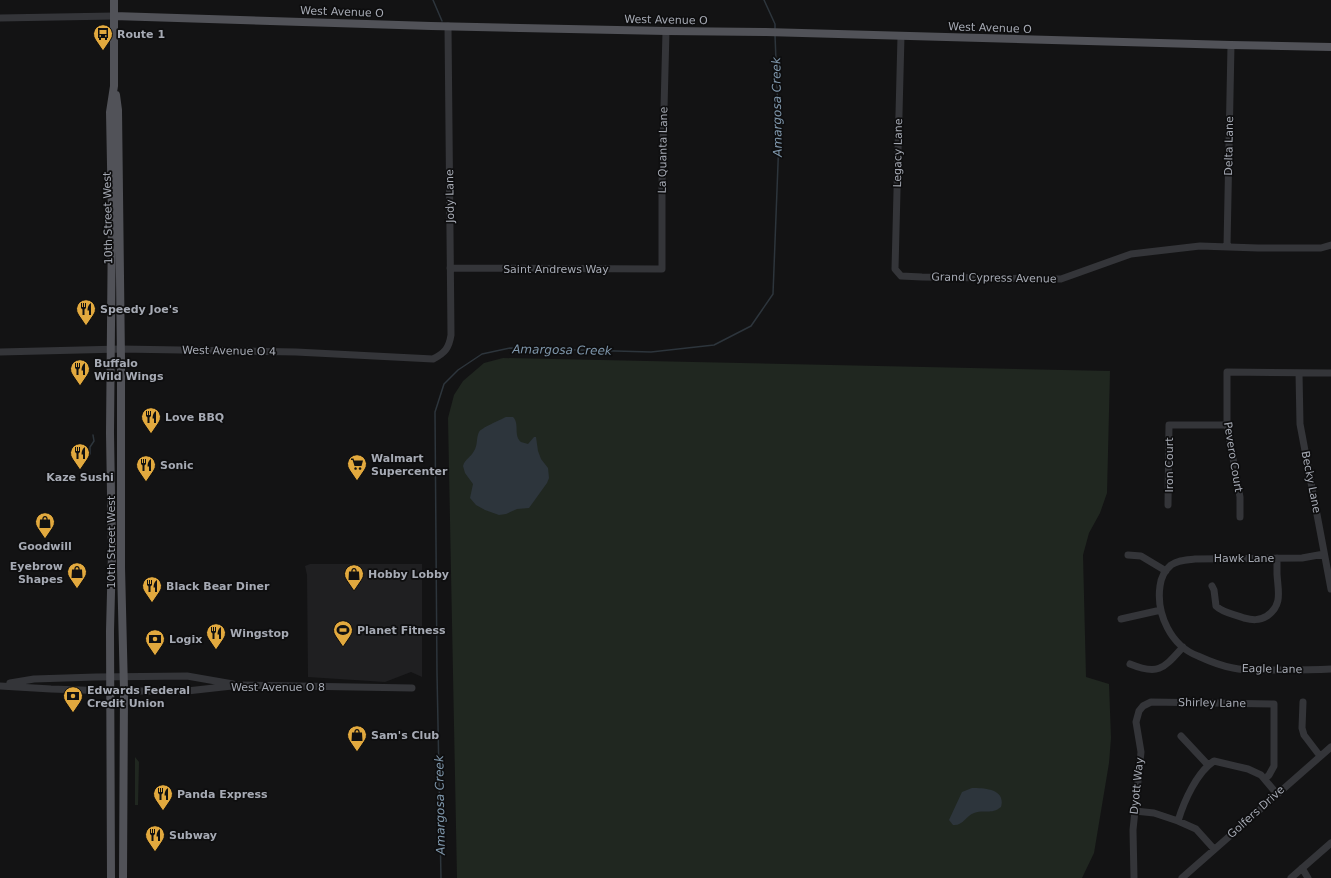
<svg xmlns="http://www.w3.org/2000/svg" width="1331" height="878" viewBox="0 0 1331 878" font-family="'DejaVu Sans',sans-serif">
  <style>
    .built { fill: #1f1f21 }
    .green { fill: #202720 }
    .water { fill: #2d353c }
    .lines { fill: none; stroke-linecap: round; stroke-linejoin: round }
    .stream { stroke: #2d353c; stroke-width: 1.5 }
    .minor { stroke: #343539; stroke-width: 7 }
    .major { stroke: #515258; stroke-width: 8 }
    .labels { text-anchor: middle; dominant-baseline: central; stroke-width: 3.5; stroke-linejoin: round; paint-order: stroke }
    .street-label { font-size: 11px; fill: #a6aab4; stroke: #0e0e0f }
    .poi-label { font-size: 11px; font-weight: bold; fill: #a6aab4; stroke: #0e0e0f; text-anchor: start }
    .water-label { font-size: 12px; font-style: italic; fill: #7f97ac; stroke: #0e0e0f }
  </style>
  <rect width="100%" height="100%" fill="#131314"/>
  <!-- built -->
  <path class="built" d="M310,564H422V677L411,672L385,682L308,677L307,575L305,566Z"/>
  <!-- green -->
  <path class="green" d="M503,358L1110,371L1107,493L1100,513L1089,533L1083,555L1086,677L1109,684L1111,738L1109,763L1094,853L1082,878H457L448,418L454,395L463,381L484,363Z
    M135,757L139,762L138,805H135Z"/>
  <!-- water -->
  <path class="water" d="M506,417H513C520,424 513,435 521,442L528,444L534,437H536L538,451L541,459L548,468L549,478L547,483L529,508L517,509L506,514L499,515L485,510L476,505L470,498L473,484L465,473L463,466C465,459 471,457 474,451C478,445 476,438 479,432C481,428 500,420 506,417Z
    M972,788C985,788 1006,789 1001,807C991,815 984,809 974,813C966,816 963,826 953,825L949,820L962,792Z"/>
  <g class="lines">
    <!-- stream -->
    <path class="stream" d="M433,0L442,21
      M764,0L775,24V30
      M90,454V447L94,441L93,435
      M441,878L437,673L435,412L444,384L458,370L482,354L510,348L651,352L714,345L751,326L773,294L779,138L775,35"/>
    <!-- minor -->
    <path class="minor" d="M0,18L114,16
      M901,36L895,269L901,276L922,277L1061,279L1131,254L1200,246L1258,248H1321L1331,245
      M1227,246L1231,45
      M450,268L662,269V186L666,31
      M0,352L121,349L296,352L433,359C445,353 449,348 451,335L448,26
      M1299,373L1300,424L1331,589
      M1168,505L1169,425H1227
      M1240,517V497L1227,425V372L1331,373
      M1324,554L1302,558L1195,559C1186,560 1178,560 1171,565C1165,570 1161,578 1160,586C1156,614 1171,646 1198,656C1209,661 1221,666 1233,668C1247,671 1261,670 1276,670C1294,670 1313,670 1331,669
      M1128,555L1141,556L1166,571
      M1212,586L1214,590L1216,606C1223,613 1234,614 1244,618C1252,620 1259,621 1267,616C1283,605 1278,591 1277,574C1277,569 1277,563 1277,558
      M1121,619L1161,610
      M1130,664C1159,676 1164,668 1183,647
      M10,683L34,679L96,677L187,676L233,684
      M0,686L51,689L110,691H187L241,685L412,688
      M1303,702L1302,728L1304,735L1320,756
      M1181,736L1208,765
      M1135,811L1154,813L1178,821L1196,829L1214,849
      M1178,821C1184,801 1197,772 1214,761L1248,769L1261,775L1277,794
      M1302,868L1308,878
      M1134,878L1133,830L1141,752L1136,722L1139,711L1143,706L1151,702L1274,704V766L1269,775L1265,779
      M1182,878L1331,747
      M1291,878L1331,843"/>
    <!-- major -->
    <path class="major" d="M114,16L431,26L666,31L766,32L1231,45L1331,47
      M116,95L118,110L121,360V567L124,690L123,878
      M111,878L110,631L112,554L110,433L112,217L110,112L114,86V0"/>
  </g>
  <!-- icons -->
  <defs>
    <symbol id="bus-pin" viewBox="-11 -11 22 30"><path d="M0 17L-7.5 6A9.5 9.5 0 1 1 7.5 6Z" fill="#e2a93e" stroke="#0e0e0f"/><path d="M-5-6H5V4H4V6H2V4H-2V6H-4V4H-5ZM-3.5-4V0h7V-4ZM-3.5 1.2v1.5H-2V1.2ZM2 1.2v1.5H3.5V1.2Z" fill="#111"/></symbol>
    <symbol id="restaurant-pin" viewBox="-11 -11 22 30"><path d="M0 17L-7.5 6A9.5 9.5 0 1 1 7.5 6Z" fill="#e2a93e" stroke="#0e0e0f"/><path d="M-5-6h1v4h1v-4h1v4h1v-4h1v5L-1.5 .5V6h-2V.5L-5-1ZM5-6V6H3V1.5H1.5Q1.5-4 5-6Z" fill="#111"/></symbol>
    <symbol id="supermarket-pin" viewBox="-11 -11 22 30"><path d="M0 17L-7.5 6A9.5 9.5 0 1 1 7.5 6Z" fill="#e2a93e" stroke="#0e0e0f"/><path d="M-6-5.5h2.5l.6 2H6L4.5 2H-2.5L-4.4-4H-6ZM-1.5 3.2a1.3 1.3 0 1 0 .1 0ZM3 3.2a1.3 1.3 0 1 0 .1 0Z" fill="#111"/></symbol>
    <symbol id="shop-pin" viewBox="-11 -11 22 30"><path d="M0 17L-7.5 6A9.5 9.5 0 1 1 7.5 6Z" fill="#e2a93e" stroke="#0e0e0f"/><path d="M-5-2.5h2.3a2.7 3.5 0 0 1 5.4 0H5L5.5 6h-11ZM-1.5-2.5h3a1.5 2.3 0 0 0-3 0Z" fill="#111"/></symbol>
    <symbol id="stadium-pin" viewBox="-11 -11 22 30"><path d="M0 17L-7.5 6A9.5 9.5 0 1 1 7.5 6Z" fill="#e2a93e" stroke="#0e0e0f"/><path d="M0-5a6.5 5 0 1 0 0 10a6.5 5 0 1 0 0-10ZM-3.5-1.8h7v3.6h-7Z" fill="#111"/></symbol>
    <symbol id="bank-pin" viewBox="-11 -11 22 30"><path d="M0 17L-7.5 6A9.5 9.5 0 1 1 7.5 6Z" fill="#e2a93e" stroke="#0e0e0f"/><path d="M-6-4H6V4H-6ZM0-2.3a2.3 2.3 0 1 0 0 4.6a2.3 2.3 0 1 0 0-4.6Z" fill="#111"/></symbol>
  </defs>
  <g fill-rule="evenodd">
    <use href="#bus-pin" x="92" y="23" width="22" height="30"/>
    <use href="#restaurant-pin" x="75" y="298" width="22" height="30"/>
    <use href="#restaurant-pin" x="69" y="358" width="22" height="30"/>
    <use href="#restaurant-pin" x="140" y="406" width="22" height="30"/>
    <use href="#restaurant-pin" x="69" y="442" width="22" height="30"/>
    <use href="#supermarket-pin" x="346" y="453" width="22" height="30"/>
    <use href="#restaurant-pin" x="135" y="454" width="22" height="30"/>
    <use href="#shop-pin" x="34" y="511" width="22" height="30"/>
    <use href="#shop-pin" x="66" y="561" width="22" height="30"/>
    <use href="#shop-pin" x="343" y="563" width="22" height="30"/>
    <use href="#restaurant-pin" x="141" y="575" width="22" height="30"/>
    <use href="#stadium-pin" x="332" y="619" width="22" height="30"/>
    <use href="#restaurant-pin" x="205" y="622" width="22" height="30"/>
    <use href="#bank-pin" x="144" y="628" width="22" height="30"/>
    <use href="#bank-pin" x="62" y="685" width="22" height="30"/>
    <use href="#shop-pin" x="346" y="724" width="22" height="30"/>
    <use href="#restaurant-pin" x="152" y="783" width="22" height="30"/>
    <use href="#restaurant-pin" x="144" y="824" width="22" height="30"/>
  </g>
  <g class="labels">
    <!-- street labels -->
    <g class="street-label">
      <text transform="translate(342 12) rotate(2)">West Avenue O</text>
      <text transform="translate(666 20) rotate(1)">West Avenue O</text>
      <text transform="translate(990 28) rotate(2)">West Avenue O</text>
      <text transform="translate(1229 146) rotate(-89)">Delta Lane</text>
      <text transform="translate(663 150) rotate(-89)">La Quanta Lane</text>
      <text transform="translate(898 153) rotate(-89)">Legacy Lane</text>
      <text transform="translate(450 196) rotate(-91)">Jody Lane</text>
      <text transform="translate(108 218) rotate(-91)">10th Street West</text>
      <text x="556" y="269">Saint Andrews Way</text>
      <text transform="translate(994 278) rotate(1)">Grand Cypress Avenue</text>
      <text transform="translate(229 351) rotate(1)">West Avenue O 4</text>
      <text transform="translate(1233 457) rotate(81)">Pevero Court</text>
      <text transform="translate(1169 465) rotate(-90)">Iron Court</text>
      <text transform="translate(1311 482) rotate(79)">Becky Lane</text>
      <text transform="translate(111 542) rotate(-90)">10th Street West</text>
      <text x="1244" y="558">Hawk Lane</text>
      <text transform="translate(1272 669) rotate(1)">Eagle Lane</text>
      <text x="278" y="687">West Avenue O 8</text>
      <text transform="translate(1212 703) rotate(1)">Shirley Lane</text>
      <text transform="translate(1137 786) rotate(-84)">Dyott Way</text>
      <text transform="translate(1256 812) rotate(-42)">Golfers Drive</text>
    </g>
    <!-- poi labels -->
    <g class="poi-label">
      <text x="117" y="34">Route 1</text>
      <text x="100" y="309">Speedy Joe's</text>
      <text x="94" y="363">Buffalo<tspan x="94" dy="13">Wild Wings</tspan></text>
      <text x="165" y="417">Love BBQ</text>
      <text x="371" y="458">Walmart<tspan x="371" dy="13">Supercenter</tspan></text>
      <text x="160" y="465">Sonic</text>
      <text x="80" y="477" text-anchor="middle">Kaze Sushi</text>
      <text x="45" y="546" text-anchor="middle">Goodwill</text>
      <text x="63" y="566" text-anchor="end">Eyebrow<tspan x="63" dy="13">Shapes</tspan></text>
      <text x="368" y="574">Hobby Lobby</text>
      <text x="166" y="586">Black Bear Diner</text>
      <text x="357" y="630">Planet Fitness</text>
      <text x="230" y="633">Wingstop</text>
      <text x="169" y="639">Logix</text>
      <text x="87" y="690">Edwards Federal<tspan x="87" dy="13">Credit Union</tspan></text>
      <text x="371" y="735">Sam's Club</text>
      <text x="177" y="794">Panda Express</text>
      <text x="169" y="835">Subway</text>
    </g>
    <!-- water labels -->
    <g class="water-label">
      <text transform="translate(777 107) rotate(-91)">Amargosa Creek</text>
      <text transform="translate(562 350) rotate(1)">Amargosa Creek</text>
      <text transform="translate(440 805) rotate(-91)">Amargosa Creek</text>
    </g>
  </g>
</svg>
